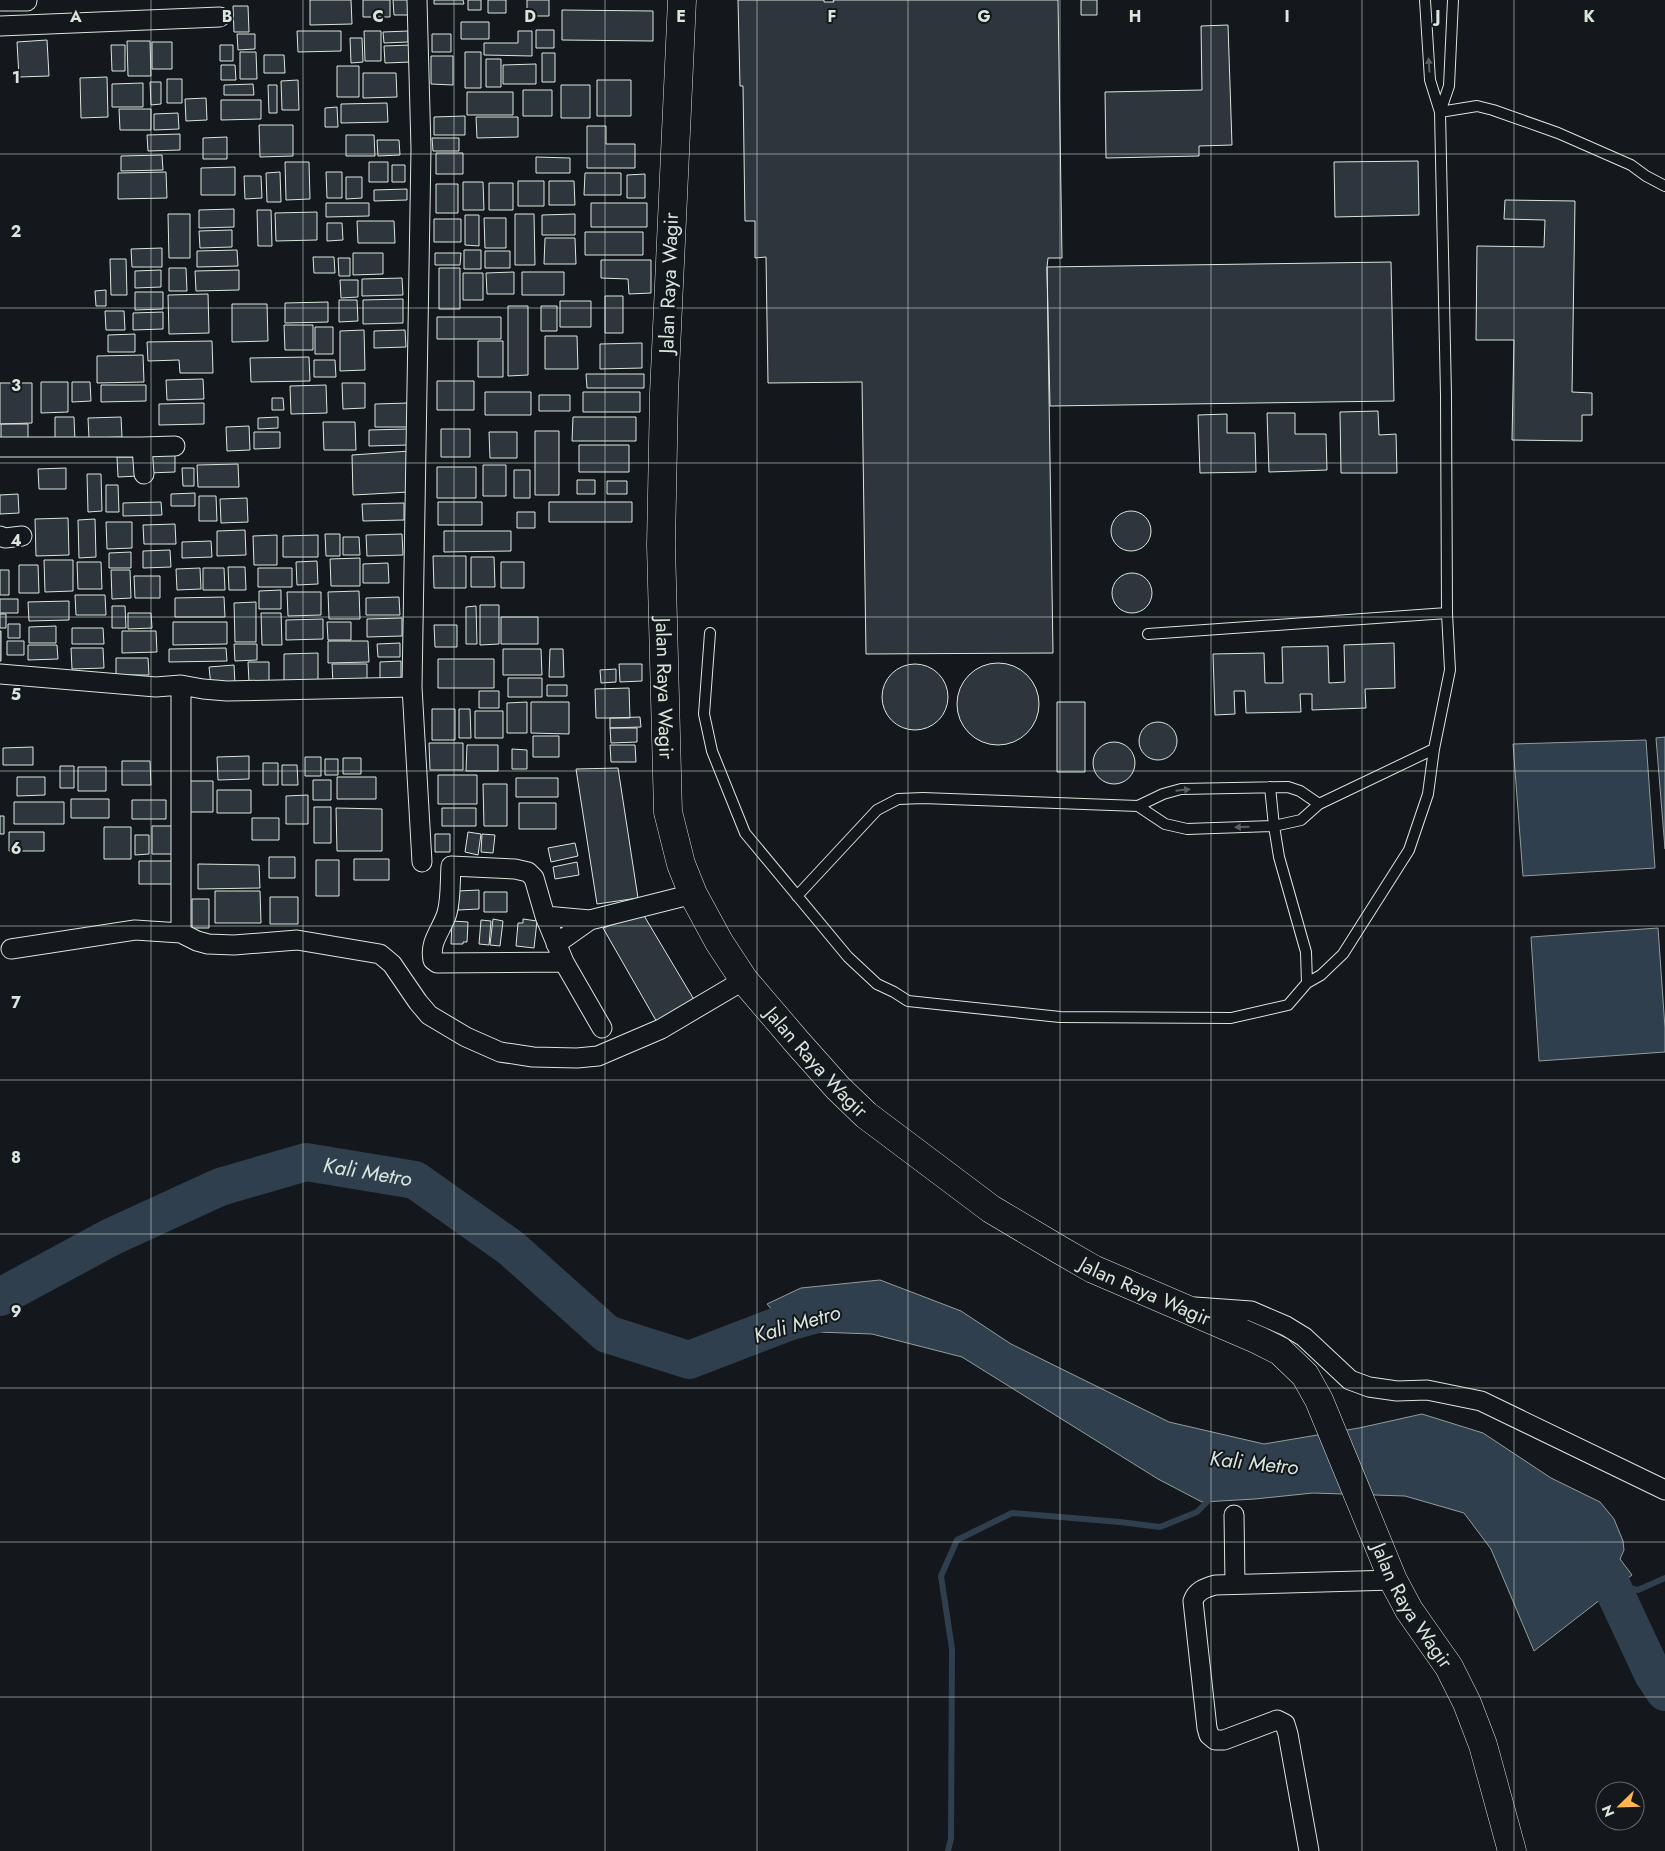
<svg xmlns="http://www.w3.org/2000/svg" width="1665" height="1851" viewBox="0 0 1665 1851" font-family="Jost,sans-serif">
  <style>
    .water { fill: #2f3f4d; stroke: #939e99 }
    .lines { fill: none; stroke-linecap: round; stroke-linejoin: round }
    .stream { stroke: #2f3f4d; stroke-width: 6 }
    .river { stroke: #2f3f4d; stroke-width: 38 }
    .building { fill: #2c363c; stroke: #d8e6dc }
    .service-casing { stroke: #d8e6dc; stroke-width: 12 }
    .minor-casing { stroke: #d8e6dc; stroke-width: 21 }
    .secondary-casing { stroke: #d8e6dc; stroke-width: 29 }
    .service { stroke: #14181c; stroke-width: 10 }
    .minor { stroke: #14181c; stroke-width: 19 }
    .secondary { stroke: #14181c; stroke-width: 28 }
    .oneway { fill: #59605f }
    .grid { fill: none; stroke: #d8e6dc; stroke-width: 1; stroke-opacity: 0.55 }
    .labels { text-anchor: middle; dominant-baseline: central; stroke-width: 4; stroke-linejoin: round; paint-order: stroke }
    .street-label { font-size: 20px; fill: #d8e6dc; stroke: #14181c }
    .water-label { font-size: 21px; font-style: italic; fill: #d8e6dc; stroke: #14181c }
    .grid-label { font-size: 16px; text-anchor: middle; font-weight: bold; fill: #d8e6dc; stroke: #14181c; stroke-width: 4; stroke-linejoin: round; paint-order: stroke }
  </style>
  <rect width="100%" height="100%" fill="#14181c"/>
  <!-- water -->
  <path class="water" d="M1665,737V849L1656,738Z
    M1646,740L1655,868L1523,876L1513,744Z
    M1658,928L1665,1028V1052L1539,1061L1531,937Z
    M880,1280L961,1311L1011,1344L1169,1422L1264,1444L1359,1428L1422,1414L1483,1433L1551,1478L1600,1502L1614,1519L1623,1541L1624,1550L1620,1559L1632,1575L1534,1651L1491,1549L1464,1513L1405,1496L1313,1493L1255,1499L1202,1502L1158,1479L962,1357L872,1334L790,1331L767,1304L801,1288Z"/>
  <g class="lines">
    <!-- stream -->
    <path class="stream" d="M1612,1584L1638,1590L1665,1578
      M948,1851L951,1839L952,1649L941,1576L957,1540L1012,1513L1120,1522L1160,1527L1197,1512L1212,1497"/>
    <!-- river -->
    <g class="river">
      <path id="s1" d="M0,1297L111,1237L220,1187L306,1162L415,1180L511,1248L607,1334L689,1360L788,1322L832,1310"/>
      <path d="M1577,1554L1611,1584L1653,1674L1665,1692"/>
    </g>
  </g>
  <!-- building -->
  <path class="building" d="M310,0H351L352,24L310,25Z
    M363,0H390V17H363Z
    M393,0H412V15H394Z
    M434,0H463L464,4H434Z
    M468,0H481V10H468Z
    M488,0H506V13H488Z
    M527,0H549V16H527Z
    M738,0H824V2H834L833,0H1058L1062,258H1048L1047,267L1053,653L866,654L862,382L768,383L766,257L755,258V221H745L743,86H740Z
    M1081,0H1097V15H1081Z
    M233,6H248L249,32H234Z
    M562,10L653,11V41L562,40Z
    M461,22H489V39H461Z
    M1228,25L1232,145L1199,146V156L1106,158L1105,92L1202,90L1201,26Z
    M536,30H554V48H536Z
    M297,31H341V51L298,52Z
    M364,31H381V61H365Z
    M408,31V42L384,43L383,32Z
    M518,31H532V56L484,55V43H518Z
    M237,34H255V49L238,50Z
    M432,34H451V52H432Z
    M350,38H362L363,62L351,63Z
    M47,40L49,76L19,77L17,42Z
    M127,41H150L151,76H128Z
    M152,42H172V69H152Z
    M111,45H125V71H112Z
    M220,45H233V61H220Z
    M410,45L411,62L385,63L384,46Z
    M240,52H256L257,79H240Z
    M465,52H481V88H465Z
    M542,53H555V82H542Z
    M264,55H284L285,73H264Z
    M431,56H453V85L431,84Z
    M486,59H501V87H486Z
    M536,64V84H503V65Z
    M221,65H235L236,80H221Z
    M337,66H359V97H337Z
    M363,73H396L397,97L363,98Z
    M107,77L108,117L81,118L80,78Z
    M167,79H182V103H167Z
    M298,80L299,110H282L281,81Z
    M597,80H631V116H597Z
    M150,82H161V104L151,105Z
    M143,83V107H112V84Z
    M253,84L254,95H224V85Z
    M268,85H277V113H269Z
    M561,85H590V118H561Z
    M523,90H552V116H523Z
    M467,92H513V115H467Z
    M206,98L207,120L186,121L185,99Z
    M221,100H261V119L221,120Z
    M387,103L388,122L341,123V104Z
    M337,107L338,127H325V108Z
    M119,109H151V130H120Z
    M178,113L179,129L154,130V114Z
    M465,116V135H434V117Z
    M476,117H518V137L477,138Z
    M259,125H293V156L260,157Z
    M587,126H606V144H635V168H587Z
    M180,134V150L148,151L147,135Z
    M346,135H374L375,156H346Z
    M227,137V159H203V138Z
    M432,138H459V151H433Z
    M377,140H399L400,155L378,156Z
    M436,153H463V174H436Z
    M162,155L163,170L121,171V156Z
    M536,157L570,158V173H536Z
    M1418,161L1419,215L1335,217L1334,162Z
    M285,162H309L310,199L286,200Z
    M369,162H388V182H369Z
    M392,165H405V182H392Z
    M235,167V195H201V168Z
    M166,172L167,198L118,199V173Z
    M280,172L281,202H267L266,173Z
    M326,172H342V198H327Z
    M585,173H621V195H584Z
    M645,174V198H627V175Z
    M244,176H261L262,198L245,199Z
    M346,177H362V198L346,199Z
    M518,181H544V206H518Z
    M549,181H574L575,205H549Z
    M463,182H483L484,210H463Z
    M489,183H513V210H489Z
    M436,184H458V213H436Z
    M407,189V200L374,201V190Z
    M1505,200L1575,201L1572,392L1592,393V415H1582V441L1512,440L1514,340H1476L1477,246L1544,247L1545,220L1504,219Z
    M326,203H369V216L326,217Z
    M591,203H647V227H591Z
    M234,209V227L199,228V210Z
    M257,210H271L272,246H258Z
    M317,212V240L276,241L275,213Z
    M168,214H190V258H169Z
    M515,214H534L535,265H515Z
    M575,214V235H542V215Z
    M465,215H479V246L465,245Z
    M484,218H506V248H485Z
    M434,219H461V242H434Z
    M357,221H394L395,243H358Z
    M327,223H342L343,240L327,241Z
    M232,230V247L200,248L199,231Z
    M585,232H643V255H585Z
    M545,238H575L576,264H544Z
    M162,248V267H132L131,249Z
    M237,250L238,266L197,267V251Z
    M464,250H481V269H464Z
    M485,251H510V268H485Z
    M353,253H383V274L353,275Z
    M435,253H461L460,265H435Z
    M313,257H334L335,273H314Z
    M338,258H350V276H339Z
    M110,259H126L127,295H111Z
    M601,260H651V293L629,294L628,279L601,278Z
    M1391,262L1394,401L1050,406L1047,267Z
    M169,268H186L187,291H169Z
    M439,268H460V309H439Z
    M161,270V287L135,288V271Z
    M239,270V290L196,291L195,271Z
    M514,272V294H487L486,273Z
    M522,272H564V295H522Z
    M463,273H483V300H463Z
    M402,278L403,295L362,296V279Z
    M340,280H358V297L341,298Z
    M106,290V306H96L95,291Z
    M135,292H163V309L135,310Z
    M208,294L209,333L169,334L168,295Z
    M605,296H623V333H605Z
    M403,299V323L363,324V300Z
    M339,300H357L358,321L339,322Z
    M560,301H591V327H560Z
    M328,302V322L285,323V303Z
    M232,304H267L268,341L232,342Z
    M508,306H528V375L508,376Z
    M541,306H557V331H541Z
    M105,311H124L125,330H106Z
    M163,312V329L133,330V313Z
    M437,317H501V339H437Z
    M284,325H313V350H285Z
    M315,327H333V354H315Z
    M364,330L365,370L340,371V331Z
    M405,330L406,347L374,348V331Z
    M135,334V352H108V335Z
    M545,336H577L578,369H545Z
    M212,341L213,373H180L179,360L148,361L147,342Z
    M478,341H503V377H478Z
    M642,343V368L600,369V344Z
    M143,355L144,382L97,383V356Z
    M309,357L310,381L251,382L250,358Z
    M314,360H335L336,377H314Z
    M586,374H644V388H587Z
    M203,379L204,399L167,400L166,380Z
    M437,381H474V410H437Z
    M41,382H68V412L41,413Z
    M72,382H90L91,401L72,402Z
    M0,383H32V423L0,424Z
    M342,383H365V408L343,409Z
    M101,385H146V401L101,402Z
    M326,385L327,413L291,414L290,386Z
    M485,392H531V415H485Z
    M583,392H640V412H583Z
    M539,395H570V411H539Z
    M272,398H283L284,410H272Z
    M204,403V424L159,425V404Z
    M408,403V427H375V404Z
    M1378,411L1379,435L1396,434L1397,473H1341L1340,412Z
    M1267,413H1295V434H1326L1327,470L1269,472Z
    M1227,414V433H1255L1256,472L1200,473L1198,415Z
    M55,417H74L75,442H55Z
    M121,417L122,437L89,438L88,418Z
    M278,417V428L258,429V418Z
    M573,417H636V441H572Z
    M323,422H355L356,450H324Z
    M1,424H28V444H1Z
    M249,426L250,450L227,451L226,427Z
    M408,429V445L369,446V430Z
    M441,429H470V457H441Z
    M535,431H559V495H535Z
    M254,432H280V448L254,449Z
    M489,432H517V458H490Z
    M579,445H629V472H579Z
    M410,451L409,492L353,495L352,455Z
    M148,454H175V472L148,473Z
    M117,457H139V476L118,477Z
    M238,464L239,487H198L197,465Z
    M483,465H506V496H483Z
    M437,467H476V498H437Z
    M66,468V489H39L38,469Z
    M182,468H194V486H183Z
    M514,470H530V498H514Z
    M87,474H101L102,511L88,512Z
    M577,480H595V494H577Z
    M607,481H627V494H607Z
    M106,485H118L119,512H106Z
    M195,493V506H171V494Z
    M18,494L19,513L0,514V495Z
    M199,496H216L217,521H199Z
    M247,498L248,522L221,523L220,499Z
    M161,502L162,515L123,516V503Z
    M438,502H482V525H438Z
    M549,502H632V522H549Z
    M404,503V520L363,521L362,504Z
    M1111 531a20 20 0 1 1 40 0a20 20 0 1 1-40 0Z
    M517,512H535V528H517Z
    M68,518L69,555L36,556L35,519Z
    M95,519L96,557L79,558L78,520Z
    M106,522H132V548L107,549Z
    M175,524L176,544H144L143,525Z
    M245,530L246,555L217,556V531Z
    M444,531H511V551L444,552Z
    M325,534H340V556H326Z
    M402,534L403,555L367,556L366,535Z
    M277,535V565H254L253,536Z
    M318,535V557H283V536Z
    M343,537H359L360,555H343Z
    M211,541L212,557L182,558V542Z
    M170,550L171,567L143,568V551Z
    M131,552V568H109V553Z
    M433,556H466V588H434Z
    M471,557H494L495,587H471Z
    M360,558V586H331L330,559Z
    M44,560H73V591L45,592Z
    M317,561L318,584L297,585L296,562Z
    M77,562H101L102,589H78Z
    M501,562H524V588H501Z
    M388,563L389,583H363V564Z
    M19,565H38L39,593H19Z
    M228,567H245L246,590H229Z
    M200,568L201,589L177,590L176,569Z
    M203,568H224L225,590H203Z
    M258,568H292V587H258Z
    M0,570H9V595H0Z
    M111,570H130L131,598L112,599Z
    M1112 593a20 20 0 1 1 40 0a20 20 0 1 1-40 0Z
    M134,576H160V598H135Z
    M281,590V609H259V591Z
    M359,591L360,619H329L328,592Z
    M287,592H321V615L288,616Z
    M75,595H105L106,615H76Z
    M224,597L225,617H175V598Z
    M399,597L400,615H366V598Z
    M0,599H18V613H0Z
    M69,601V620L29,621L28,602Z
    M256,602V642H235L234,603Z
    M480,605H499V644L480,645Z
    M112,606H125L126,628H112Z
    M476,606L477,644H466V607Z
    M128,613H151L152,628L128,629Z
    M261,613H281L282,645H262Z
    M0,614H6V628H0Z
    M501,617H538V644H501Z
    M402,618V636L367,637V619Z
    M323,619V639L286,640V620Z
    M173,622H227V644L173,645Z
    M327,622H351V640H328Z
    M8,624H20V638H8Z
    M434,625H457V647H435Z
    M56,626V643H29V627Z
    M72,628H103L104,644H72Z
    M0,631H1V661H0Z
    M122,631H156L157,652L122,653Z
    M7,641H24V655H7Z
    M328,641H368L369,662L328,663Z
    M400,643V657H378L377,644Z
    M1394,643L1395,688L1365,689L1366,708L1312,710V694H1300L1301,712L1246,713L1245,691H1234L1235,714L1215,715L1213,654L1264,653L1265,683H1283L1282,647L1328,646L1329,683L1345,682L1344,645Z
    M234,644H257V660L235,661Z
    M28,645H57L58,659L28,660Z
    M71,648H103L104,668L72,669Z
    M226,648L227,661L169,662V649Z
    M503,649H541L542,675H503Z
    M550,649H563L564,677H549Z
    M318,653V682H284V654Z
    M116,658H148L149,675H116Z
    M438,659H494V688H438Z
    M401,661V679L380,680V662Z
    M248,662H269V681L249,682Z
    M957 704a41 41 0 1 1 82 0a41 41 0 1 1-82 0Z
    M882 697a33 33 0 1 1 66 0a33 33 0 1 1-66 0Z
    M332,664H367V685H333Z
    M619,664H642V681L620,682Z
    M234,665L235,684L211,686L209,667Z
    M616,669V682L601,683L600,670Z
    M508,678H542V697H508Z
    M547,685H567V696H547Z
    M629,688L630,718H596L595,689Z
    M479,691H499V708H479Z
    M527,702V733H507V703Z
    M531,702H569V734L531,733Z
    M1057,702H1085V772H1057Z
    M432,709H455V740H432Z
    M459,709H470L471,738H459Z
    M475,711H503V738H475Z
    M640,717L641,727L610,728V718Z
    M1139 741a19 19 0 1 1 38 0a19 19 0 1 1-38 0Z
    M610,728H637V742L611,743Z
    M533,736H559V757H533Z
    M1093 763a21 21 0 1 1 42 0a21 21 0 1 1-42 0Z
    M429,743H463V770H430Z
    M467,745H498V771H466Z
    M610,745H635L636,762H611Z
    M33,747V765H3V748Z
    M512,749L527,750V769H512Z
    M249,756V779L218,780L217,757Z
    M305,757H321V776H305Z
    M343,758H361V774H343Z
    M325,759H338V775H325Z
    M122,761H150L151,785H122Z
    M263,763H278V785H263Z
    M282,765H297L298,785H282Z
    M60,766H74V788H60Z
    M78,767H106V791H78Z
    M618,768L638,898L597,904L576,769Z
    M438,775H477V804H438Z
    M17,777H45V795L17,796Z
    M337,777H376V799H337Z
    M516,778H558V797H516Z
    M313,780H331V800H313Z
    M186,781H213V812H186Z
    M483,784H507V826H484Z
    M217,790H251V813H217Z
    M308,795V824H286V796Z
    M71,799H109V818H71Z
    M132,800H166V819H132Z
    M14,802H64V824H14Z
    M519,803H556V829H519Z
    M314,807H331V843H314Z
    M336,808L382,809V851H337Z
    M442,808H476V826H442Z
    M0,816H4V834H0Z
    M252,818H279V840H252Z
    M152,826H174V854H152Z
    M104,827H131V859H104Z
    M9,832H44V851H9Z
    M468,832L481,834L478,855L465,852Z
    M435,834H450V852H435Z
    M482,834L495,835L493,853L481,852Z
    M135,835H149V854L135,855Z
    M575,843L578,856L551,862L548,848Z
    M269,857H295V878H269Z
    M354,859H389V880H354Z
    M316,860H339V896H316Z
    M139,861H172L173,884H139Z
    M577,862L579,875L555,879L553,867Z
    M198,864L259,865L260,888L198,889Z
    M479,890V909L458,910V891Z
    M215,891H260L261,923H215Z
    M484,892H507V912H484Z
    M270,897H298V924H270Z
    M192,899H209V928H192Z
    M643,914L696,1003L658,1024L603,928Z
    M493,919L503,921L500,946L490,945Z
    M523,919L537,921L534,948L516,946L518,923H523Z
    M481,920L491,921L489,945L479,944Z
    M452,921L468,922L467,942H463V944H451Z"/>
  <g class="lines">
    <defs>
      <path id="service" d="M1440,112L1477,106L1493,110L1558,133L1631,165L1646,176L1665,186
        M1440,112L1449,86L1453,0
        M710,633L704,714L712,751L745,833L848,957L877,984L894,992L908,1001L1060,1017L1231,1018L1288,1005L1307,983L1306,952L1279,857L1274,826L1270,787
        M1148,634L1447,613
        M1138,806L1165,824L1187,829L1274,826L1301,820L1319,804L1434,749L1450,670L1447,613L1446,395L1440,112L1430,80L1425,0
        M797,896L877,810L898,799L923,798L1138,806L1163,794L1181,789L1288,787L1300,791L1319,804
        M1307,983L1321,975L1343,954L1409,850L1428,794L1434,749"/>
      <path id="minor" d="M417,0L421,149L412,687L422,862
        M0,1H27
        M0,26L220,17
        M0,447H142L144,474
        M142,447L175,446
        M0,536L5,538L22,536
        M0,674L156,687L181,685L203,689L227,691L412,687
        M181,685V933L197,941L208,944L234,945L297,940L380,954L392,964L418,1002L429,1015L466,1037L500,1052L533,1057L577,1058L598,1056L661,1029L744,980
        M545,916L590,920L693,894
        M556,944L590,920
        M11,949L135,930L181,933
        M564,962L545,916L534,878L528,872L515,869L451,866C450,881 451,899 447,913C442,930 429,941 433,960L437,963L564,962L602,1028
        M1195,1307L1251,1311L1286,1326L1304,1337L1350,1380L1369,1387L1397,1391L1427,1390L1481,1401L1665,1490
        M1234,1515L1235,1583
        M1309,1851L1288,1734L1285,1724L1277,1720L1224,1740H1215L1209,1735L1207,1728L1193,1601C1196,1591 1205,1588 1215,1585L1393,1580"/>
      <g id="secondary">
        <path id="s2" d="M682,0L664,394L661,545L668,812L681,864L693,894L719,942L744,980L797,1042L838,1088L866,1115L991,1209L1060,1250L1093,1269L1258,1340L1280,1351L1305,1375L1319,1400L1393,1580L1409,1610L1449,1667L1467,1703L1483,1745L1512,1851"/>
      </g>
    </defs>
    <!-- service casing -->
    <use href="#service" class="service-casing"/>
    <!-- minor casing -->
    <use href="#minor" class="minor-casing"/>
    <!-- secondary casing -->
    <use href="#secondary" class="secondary-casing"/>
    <!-- service -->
    <use href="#service" class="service"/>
    <!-- minor -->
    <use href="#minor" class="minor"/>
    <!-- secondary -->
    <use href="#secondary" class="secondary"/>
  </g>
  <!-- one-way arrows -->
  <defs><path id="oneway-solid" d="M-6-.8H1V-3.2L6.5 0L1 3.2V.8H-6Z" transform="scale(1.25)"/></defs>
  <g class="oneway">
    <use href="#oneway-solid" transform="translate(1429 65) rotate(-94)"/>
    <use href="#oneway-solid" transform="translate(1183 790) rotate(-6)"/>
    <use href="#oneway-solid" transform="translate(1242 827) rotate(178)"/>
  </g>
  <!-- grid -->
  <path class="grid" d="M151,0V1851M303,0V1851M454,0V1851M605,0V1851M757,0V1851M908,0V1851M1060,0V1851M1211,0V1851M1362,0V1851M1514,0V1851M0,154H1665M0,308H1665M0,463H1665M0,617H1665M0,771H1665M0,926H1665M0,1080H1665M0,1234H1665M0,1388H1665M0,1542H1665M0,1697H1665"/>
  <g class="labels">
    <!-- street labels -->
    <g class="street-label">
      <text transform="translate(669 283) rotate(-88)">Jalan Raya Wagir</text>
      <text stroke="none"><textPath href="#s2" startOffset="689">Jalan Raya Wagir</textPath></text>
      <text stroke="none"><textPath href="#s2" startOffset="1108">Jalan Raya Wagir</textPath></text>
      <text stroke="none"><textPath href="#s2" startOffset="1512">Jalan Raya Wagir</textPath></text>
      <text stroke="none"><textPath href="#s2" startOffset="1949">Jalan Raya Wagir</textPath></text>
    </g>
    <!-- water labels -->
    <g class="water-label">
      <text stroke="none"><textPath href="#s1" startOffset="398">Kali Metro</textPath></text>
      <text transform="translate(797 1324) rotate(-16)">Kali Metro</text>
      <text transform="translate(1254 1463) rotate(6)">Kali Metro</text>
    </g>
  </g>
  <g class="grid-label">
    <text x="76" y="22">A</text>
    <text x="227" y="22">B</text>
    <text x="378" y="22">C</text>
    <text x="530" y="22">D</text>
    <text x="681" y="22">E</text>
    <text x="832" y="22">F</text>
    <text x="984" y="22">G</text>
    <text x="1135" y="22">H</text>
    <text x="1287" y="22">I</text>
    <text x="1438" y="22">J</text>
    <text x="1589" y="22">K</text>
    <text x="16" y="83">1</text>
    <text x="16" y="237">2</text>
    <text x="16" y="391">3</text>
    <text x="16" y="546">4</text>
    <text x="16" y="700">5</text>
    <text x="16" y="854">6</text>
    <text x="16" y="1008">7</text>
    <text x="16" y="1163">8</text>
    <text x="16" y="1317">9</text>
  </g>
  <!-- north arrow -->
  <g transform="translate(1620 1806) rotate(247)"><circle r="24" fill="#14181c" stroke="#626a69"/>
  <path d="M0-4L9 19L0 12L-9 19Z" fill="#ffb74d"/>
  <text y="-8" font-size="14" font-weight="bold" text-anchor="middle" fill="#d8e6dc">N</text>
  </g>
</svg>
